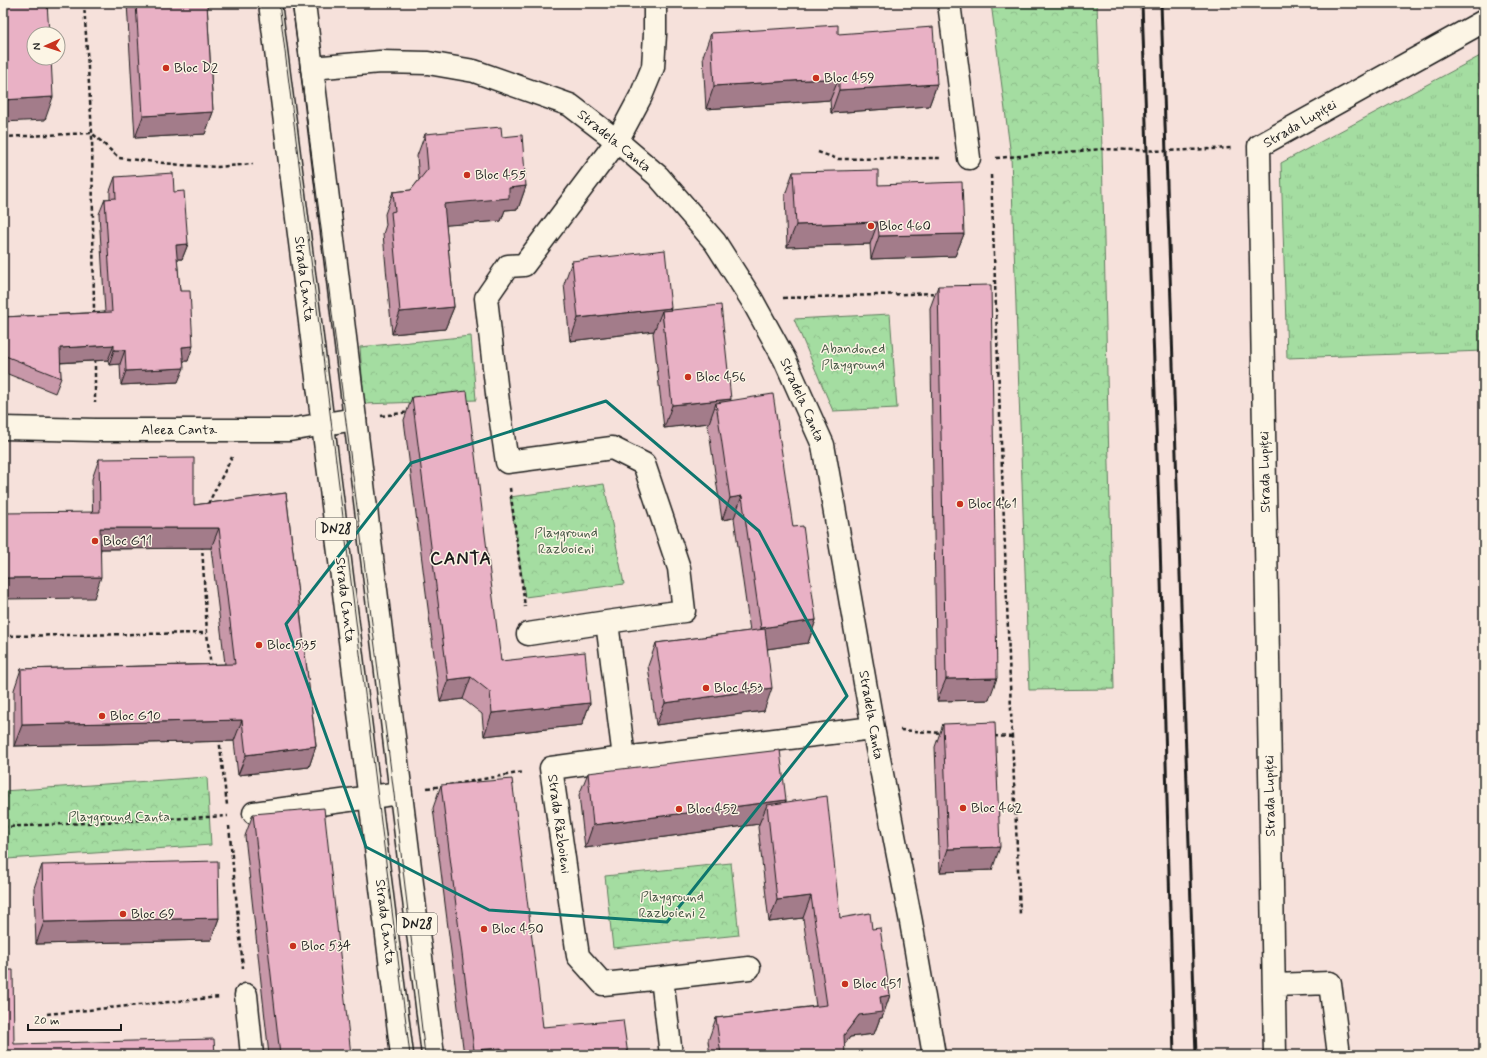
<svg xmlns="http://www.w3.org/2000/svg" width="1487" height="1058" viewBox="0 0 1487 1058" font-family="Mynerve,sans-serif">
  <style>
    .grass { fill: url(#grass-tufts); stroke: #607c5e }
    .park { fill: url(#park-crowns); stroke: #607c5e }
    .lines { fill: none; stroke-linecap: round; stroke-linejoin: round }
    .minor-casing { stroke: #1c1c1c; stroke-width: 25 }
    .major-casing { stroke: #1c1c1c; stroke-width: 25 }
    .path { stroke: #1c1c1c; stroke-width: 2.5; stroke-dasharray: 4 3; stroke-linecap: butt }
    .minor { stroke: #fcf5e5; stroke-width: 22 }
    .major { stroke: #fcf5e5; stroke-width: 22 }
    .tram { stroke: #1c1c1c; stroke-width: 1 }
    .rail { stroke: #1c1c1c; stroke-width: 3 }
    .wall { fill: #c898a9; stroke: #1c1c1c }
    .shaded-wall { fill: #a37c8a; stroke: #1c1c1c }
    .building { fill: #e9b1c5; stroke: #1c1c1c }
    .marked { fill: none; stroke: #0f766e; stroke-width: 3; stroke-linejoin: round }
    .poi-dot { fill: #c8321e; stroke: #fcf5e5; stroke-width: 1.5 }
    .labels { text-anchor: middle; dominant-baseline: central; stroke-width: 3; stroke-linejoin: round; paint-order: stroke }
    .shield { fill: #fcf5e5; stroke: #5f5d58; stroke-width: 1 }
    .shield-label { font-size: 13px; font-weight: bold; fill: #1c1c1c }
    .poi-label { font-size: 14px; fill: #1c1c1c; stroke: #fcf5e5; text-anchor: start }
    .street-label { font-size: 14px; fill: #1c1c1c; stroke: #fcf5e5 }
    .park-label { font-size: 14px; fill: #455644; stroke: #fcf5e5 }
    .district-label { font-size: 18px; font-weight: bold; letter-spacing: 1px; fill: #1c1c1c; stroke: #fcf5e5 }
  </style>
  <defs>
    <pattern id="grass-tufts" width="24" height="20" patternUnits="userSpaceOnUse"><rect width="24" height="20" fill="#a4dda1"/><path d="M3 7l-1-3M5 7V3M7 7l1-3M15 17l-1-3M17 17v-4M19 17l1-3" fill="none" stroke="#8dbd8a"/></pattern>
    <pattern id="park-crowns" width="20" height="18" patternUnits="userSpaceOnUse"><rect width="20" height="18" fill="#a4dda1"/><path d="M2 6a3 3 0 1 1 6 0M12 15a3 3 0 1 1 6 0" fill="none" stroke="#8dbd8a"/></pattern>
  </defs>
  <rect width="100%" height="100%" fill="#f6e1db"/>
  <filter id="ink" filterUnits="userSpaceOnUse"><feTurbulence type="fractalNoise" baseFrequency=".025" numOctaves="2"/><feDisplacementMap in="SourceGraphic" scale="8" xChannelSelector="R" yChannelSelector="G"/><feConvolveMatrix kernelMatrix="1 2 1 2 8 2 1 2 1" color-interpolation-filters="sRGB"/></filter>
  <g filter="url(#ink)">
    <!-- grass -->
    <path class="grass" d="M1484,54V351L1287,358L1281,163Z"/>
    <!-- park -->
    <path class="park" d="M991,3H1097L1102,149L1114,689L1029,690L1011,156Z
      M890,314L897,408L833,411L794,319Z
      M471,336L476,400L364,404L360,347Z
      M604,484L624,584L525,597L510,497Z
      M207,777L211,845L7,859L3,791Z
      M731,863L739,935L613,948L605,876Z"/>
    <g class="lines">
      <defs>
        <path id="minor" d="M949,3L969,158
          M312,68L380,62L428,63L474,71L570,105L617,141L658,176L715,242L752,300L785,360L823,445L873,728L911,922L934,1055
          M3,428L96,430H289L355,419
          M528,634L607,622
          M624,758L607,622L684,611L679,568L644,464L612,448L507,462L498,402L486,298L508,266L524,265L617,141L641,96L653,67L655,34V3
          M254,813L400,793
          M662,978L749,968
          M1274,985L1330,983L1339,1055
          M246,995L252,1055
          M671,1055L662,978L603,984L578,956L551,768L624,758L873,728
          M1275,1055L1259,146L1484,21"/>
        <path id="major" d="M270,3L402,1055
          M304,3L433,1055"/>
      </defs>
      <!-- minor casing -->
      <use href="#minor" class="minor-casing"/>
      <!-- major casing -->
      <use href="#major" class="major-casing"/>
      <!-- path -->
      <path class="path" d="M84,3L92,133L94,314
        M3,137L92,133L119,158L182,165L217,167L253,164
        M818,152L838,159L941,158
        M996,158L1102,149L1166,151L1232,148
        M991,175L1012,737L1020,914
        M783,298L938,293
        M95,359V402
        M381,416L410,412
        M510,488L525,607
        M208,504L232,457
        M202,545L207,633L211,668
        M3,636L207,633
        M900,730L943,733
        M994,736L1012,737
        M219,738L227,805
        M449,785L524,772
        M427,788L444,786
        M229,826L243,968
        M3,827L228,816
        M47,1014L220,997"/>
      <!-- minor -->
      <use href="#minor" class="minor"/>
      <!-- major -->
      <use href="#major" class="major"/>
      <!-- tram -->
      <path class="tram" d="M279,3L410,1055
        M292,3L394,794L425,1055"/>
      <!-- rail -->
      <path class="rail" d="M1142,3L1160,543L1174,1055
        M1161,3L1196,1055"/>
    </g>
    <!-- wall -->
    <path class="wall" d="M127,3H207L213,112L205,134L135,138Z
      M711,33L838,34L937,84L929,106L831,113L830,100L706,109L703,56Z
      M425,134L502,137L526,186L518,209L505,210L501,221L446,225L454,307L445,329L392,334L383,234L386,225L385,214L393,192L411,190L419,180L417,156Z
      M793,172L878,185L964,234L955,256L871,259L870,244L787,247L785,195Z
      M115,177L174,192L188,244L182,259H177L180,291L188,361H183L178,382L121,385L120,364L109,365L108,360L60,363L61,378L55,393L3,372V317L105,312L99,214L105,199H110V191Z
      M572,261L670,310L730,400L793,527L816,620L808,643L767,649L764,711L656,725L648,666L656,643L750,631L734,518L722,520L708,425L709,423L664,428L653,333L654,331L570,341L564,284Z
      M938,286L989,700L937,701L930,308Z
      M412,397L501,661L590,703L582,725L484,736L482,714L463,699L440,702L404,420Z
      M99,459L194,505L286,493L316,746L309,767L238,775L234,741L14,746V690L21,669L225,664L211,548L101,549L94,598L92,479Z
      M943,724L992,870L940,872L935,747Z
      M588,773L786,800V802L840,918L872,929L890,995L882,1018H880L874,1034L850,1037L844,1045L845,1055H710L708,1041L716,1018L816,1006L803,918L769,922L758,827L759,824L585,848L579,795Z
      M441,785L543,1027L628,1055H464L433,808Z
      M253,814L351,1055H269L245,836Z
      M42,865L219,918L211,940L36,944L34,888Z"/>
    <!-- shaded-wall -->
    <path class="shaded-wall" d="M839,78L830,100L706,109L714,86Z
      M937,84L929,106L831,113L839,90Z
      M53,97L45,120L3,122V100Z
      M213,112L205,134L135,138L143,116Z
      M526,186L518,209L505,210L501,221L436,226L444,204L509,188Z
      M878,222L870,244L787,247L796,225Z
      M964,234L955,256L871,259L879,236Z
      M188,244L182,259H171L176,245Z
      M454,307L445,329L392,334L400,312Z
      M671,308L664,328L662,311L654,331L570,341L578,318Z
      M114,345L108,360L55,363L60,348Z
      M193,346L188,361H177L182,347Z
      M114,350H125L120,364L109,365Z
      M184,368L178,382L121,385L126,371Z
      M731,399L723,421L716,403L709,423L664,428L672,405Z
      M742,496L734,518L722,520L730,498Z
      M100,528H219L211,548L93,549Z
      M101,577L94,598L3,599V578Z
      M816,620L808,643L753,651L761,628Z
      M471,677L463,699L440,702L448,680Z
      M997,678L989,700L937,701L946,679Z
      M772,688L764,711L656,725L665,703Z
      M590,703L582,725L484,736L492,713Z
      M242,720L234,741L14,746L22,725Z
      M316,746L309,767L238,775L246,755Z
      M786,800L778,822L767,805L759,824L585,848L593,825Z
      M1000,847L992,870L940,872L948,849Z
      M811,896L803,918L769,922L777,900Z
      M219,918L211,940L36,944L44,922Z
      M890,995L882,1018H880L874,1034L850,1037L837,1055L844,1035L859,1015L880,997Z
      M501,1048L499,1055H473L474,1050Z"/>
    <!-- building -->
    <path class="building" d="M3,3H47L49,34H34V58H51L53,97L3,100Z
      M136,3H207L213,112L143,116Z
      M838,25V34L933,27L937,84L839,90V78L714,86L711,33Z
      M501,127L502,137L522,135L526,186L509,188V198L444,204L454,307L400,312L391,212L395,211L393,192L411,190L428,169L425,134Z
      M878,170V185L962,182L964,234L879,236L878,222L796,225L793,172Z
      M173,173L174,192L184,191L188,244L176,245L180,291H190L193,346L182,347L184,368L126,371L125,350H114V345L60,348L61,378L3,355V317L112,312L105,199L116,198L115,177Z
      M665,250L671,308L578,318L572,261Z
      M991,285L997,678L946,679L938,286Z
      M721,305L731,399L672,405L662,311Z
      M467,391L501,661L585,652L590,703L492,713L490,692L471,677L448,680L412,397Z
      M773,394L793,527L803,526L816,620L761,628L742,496L730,498L716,403Z
      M194,458V505L286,493L316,746L246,755L242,720L22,725L21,669L235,664L219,528H100L101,577L3,578V513L100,512L99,459Z
      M765,629L772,688L665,703L656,643Z
      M995,722L1000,847L948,849L943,724Z
      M780,750L786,800L593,825L588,773Z
      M512,779L543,1027L623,1020L628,1055H512L501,1048L474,1050L441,785Z
      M827,796L840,918L870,913L872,929L880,928L890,995L880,997L882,1012L859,1015L844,1035L845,1055H721L716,1018L827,1005L811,896L777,900L767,805Z
      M324,808L351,1055H280L253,814Z
      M218,861L219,918L44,922L42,865Z
      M3,970H13L14,1044L214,1039L215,1055H3Z"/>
  </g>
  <!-- marked area -->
  <path class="marked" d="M606,401L759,531L847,696L667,922L489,910L366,847L286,624L411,463Z"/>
  <!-- markers -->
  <g class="poi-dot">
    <circle cx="166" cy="68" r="4"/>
    <circle cx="816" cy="78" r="4"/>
    <circle cx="467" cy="175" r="4"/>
    <circle cx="871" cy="226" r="4"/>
    <circle cx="688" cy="377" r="4"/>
    <circle cx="960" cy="504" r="4"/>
    <circle cx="95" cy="541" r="4"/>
    <circle cx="259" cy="645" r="4"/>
    <circle cx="706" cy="688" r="4"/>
    <circle cx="102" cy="716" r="4"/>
    <circle cx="963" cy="808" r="4"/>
    <circle cx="679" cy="809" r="4"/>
    <circle cx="123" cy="914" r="4"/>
    <circle cx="484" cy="929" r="4"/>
    <circle cx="293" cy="946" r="4"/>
    <circle cx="845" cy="984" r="4"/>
  </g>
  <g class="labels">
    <!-- shield labels -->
    <g class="shield">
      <rect x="316" y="518" width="40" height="22" rx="3"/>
      <rect x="397" y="913" width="40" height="22" rx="3"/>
    </g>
    <g class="shield-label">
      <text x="336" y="529">DN28</text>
      <text x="417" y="924">DN28</text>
    </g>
    <!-- poi labels -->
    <g class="poi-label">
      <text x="174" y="68">Bloc D2</text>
      <text x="824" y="78">Bloc 459</text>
      <text x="475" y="175">Bloc 455</text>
      <text x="879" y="226">Bloc 460</text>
      <text x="696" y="377">Bloc 456</text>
      <text x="968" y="504">Bloc 461</text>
      <text x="103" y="541">Bloc G11</text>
      <text x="267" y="645">Bloc 535</text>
      <text x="714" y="688">Bloc 453</text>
      <text x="110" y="716">Bloc G10</text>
      <text x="971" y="808">Bloc 462</text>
      <text x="687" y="809">Bloc 452</text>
      <text x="131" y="914">Bloc G9</text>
      <text x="492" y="929">Bloc 450</text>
      <text x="301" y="946">Bloc 534</text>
      <text x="853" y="984">Bloc 451</text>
    </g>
    <!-- street labels -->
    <g class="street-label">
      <text transform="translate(1300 124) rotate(-30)">Strada Lupiței</text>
      <text transform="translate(614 141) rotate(39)">Stradela Canta</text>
      <text transform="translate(304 279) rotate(83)">Strada Canta</text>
      <text transform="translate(802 400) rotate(66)">Stradela Canta</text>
      <text x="179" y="430">Aleea Canta</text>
      <text transform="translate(1265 472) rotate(-91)">Strada Lupiței</text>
      <text transform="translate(345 600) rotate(83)">Strada Canta</text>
      <text transform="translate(871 715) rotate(80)">Stradela Canta</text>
      <text transform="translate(1270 796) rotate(-91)">Strada Lupiței</text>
      <text transform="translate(559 824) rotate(82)">Strada Războieni</text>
      <text transform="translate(385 922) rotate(83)">Strada Canta</text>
    </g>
    <!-- park labels -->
    <g class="park-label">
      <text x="853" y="349">Abandoned<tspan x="853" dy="16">Playground</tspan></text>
      <text x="566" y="533">Playground<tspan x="566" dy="16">Razboieni</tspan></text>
      <text x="119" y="817">Playground Canta</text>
      <text x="672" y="897">Playground<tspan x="672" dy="16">Razboieni 2</tspan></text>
    </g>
    <!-- district labels -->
    <g class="district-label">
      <text x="461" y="559">CANTA</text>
    </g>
  </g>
  <!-- margin -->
  <rect width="1487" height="1058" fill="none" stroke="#fcf5e5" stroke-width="16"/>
  <rect x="8" y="8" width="1471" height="1042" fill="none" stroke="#1c1c1c" stroke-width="1.5" filter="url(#ink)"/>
  <!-- north arrow -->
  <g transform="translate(46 46) rotate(267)"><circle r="19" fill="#fcf5e5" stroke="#a29e95"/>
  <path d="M0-3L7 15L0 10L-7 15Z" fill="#c8321e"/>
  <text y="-6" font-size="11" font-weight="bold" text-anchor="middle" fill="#1c1c1c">N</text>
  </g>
  <!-- scale -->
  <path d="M28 1024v6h93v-6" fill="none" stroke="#1c1c1c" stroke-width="2"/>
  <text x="34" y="1024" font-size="12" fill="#1c1c1c" stroke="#fcf5e5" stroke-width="3" paint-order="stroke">20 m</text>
</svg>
